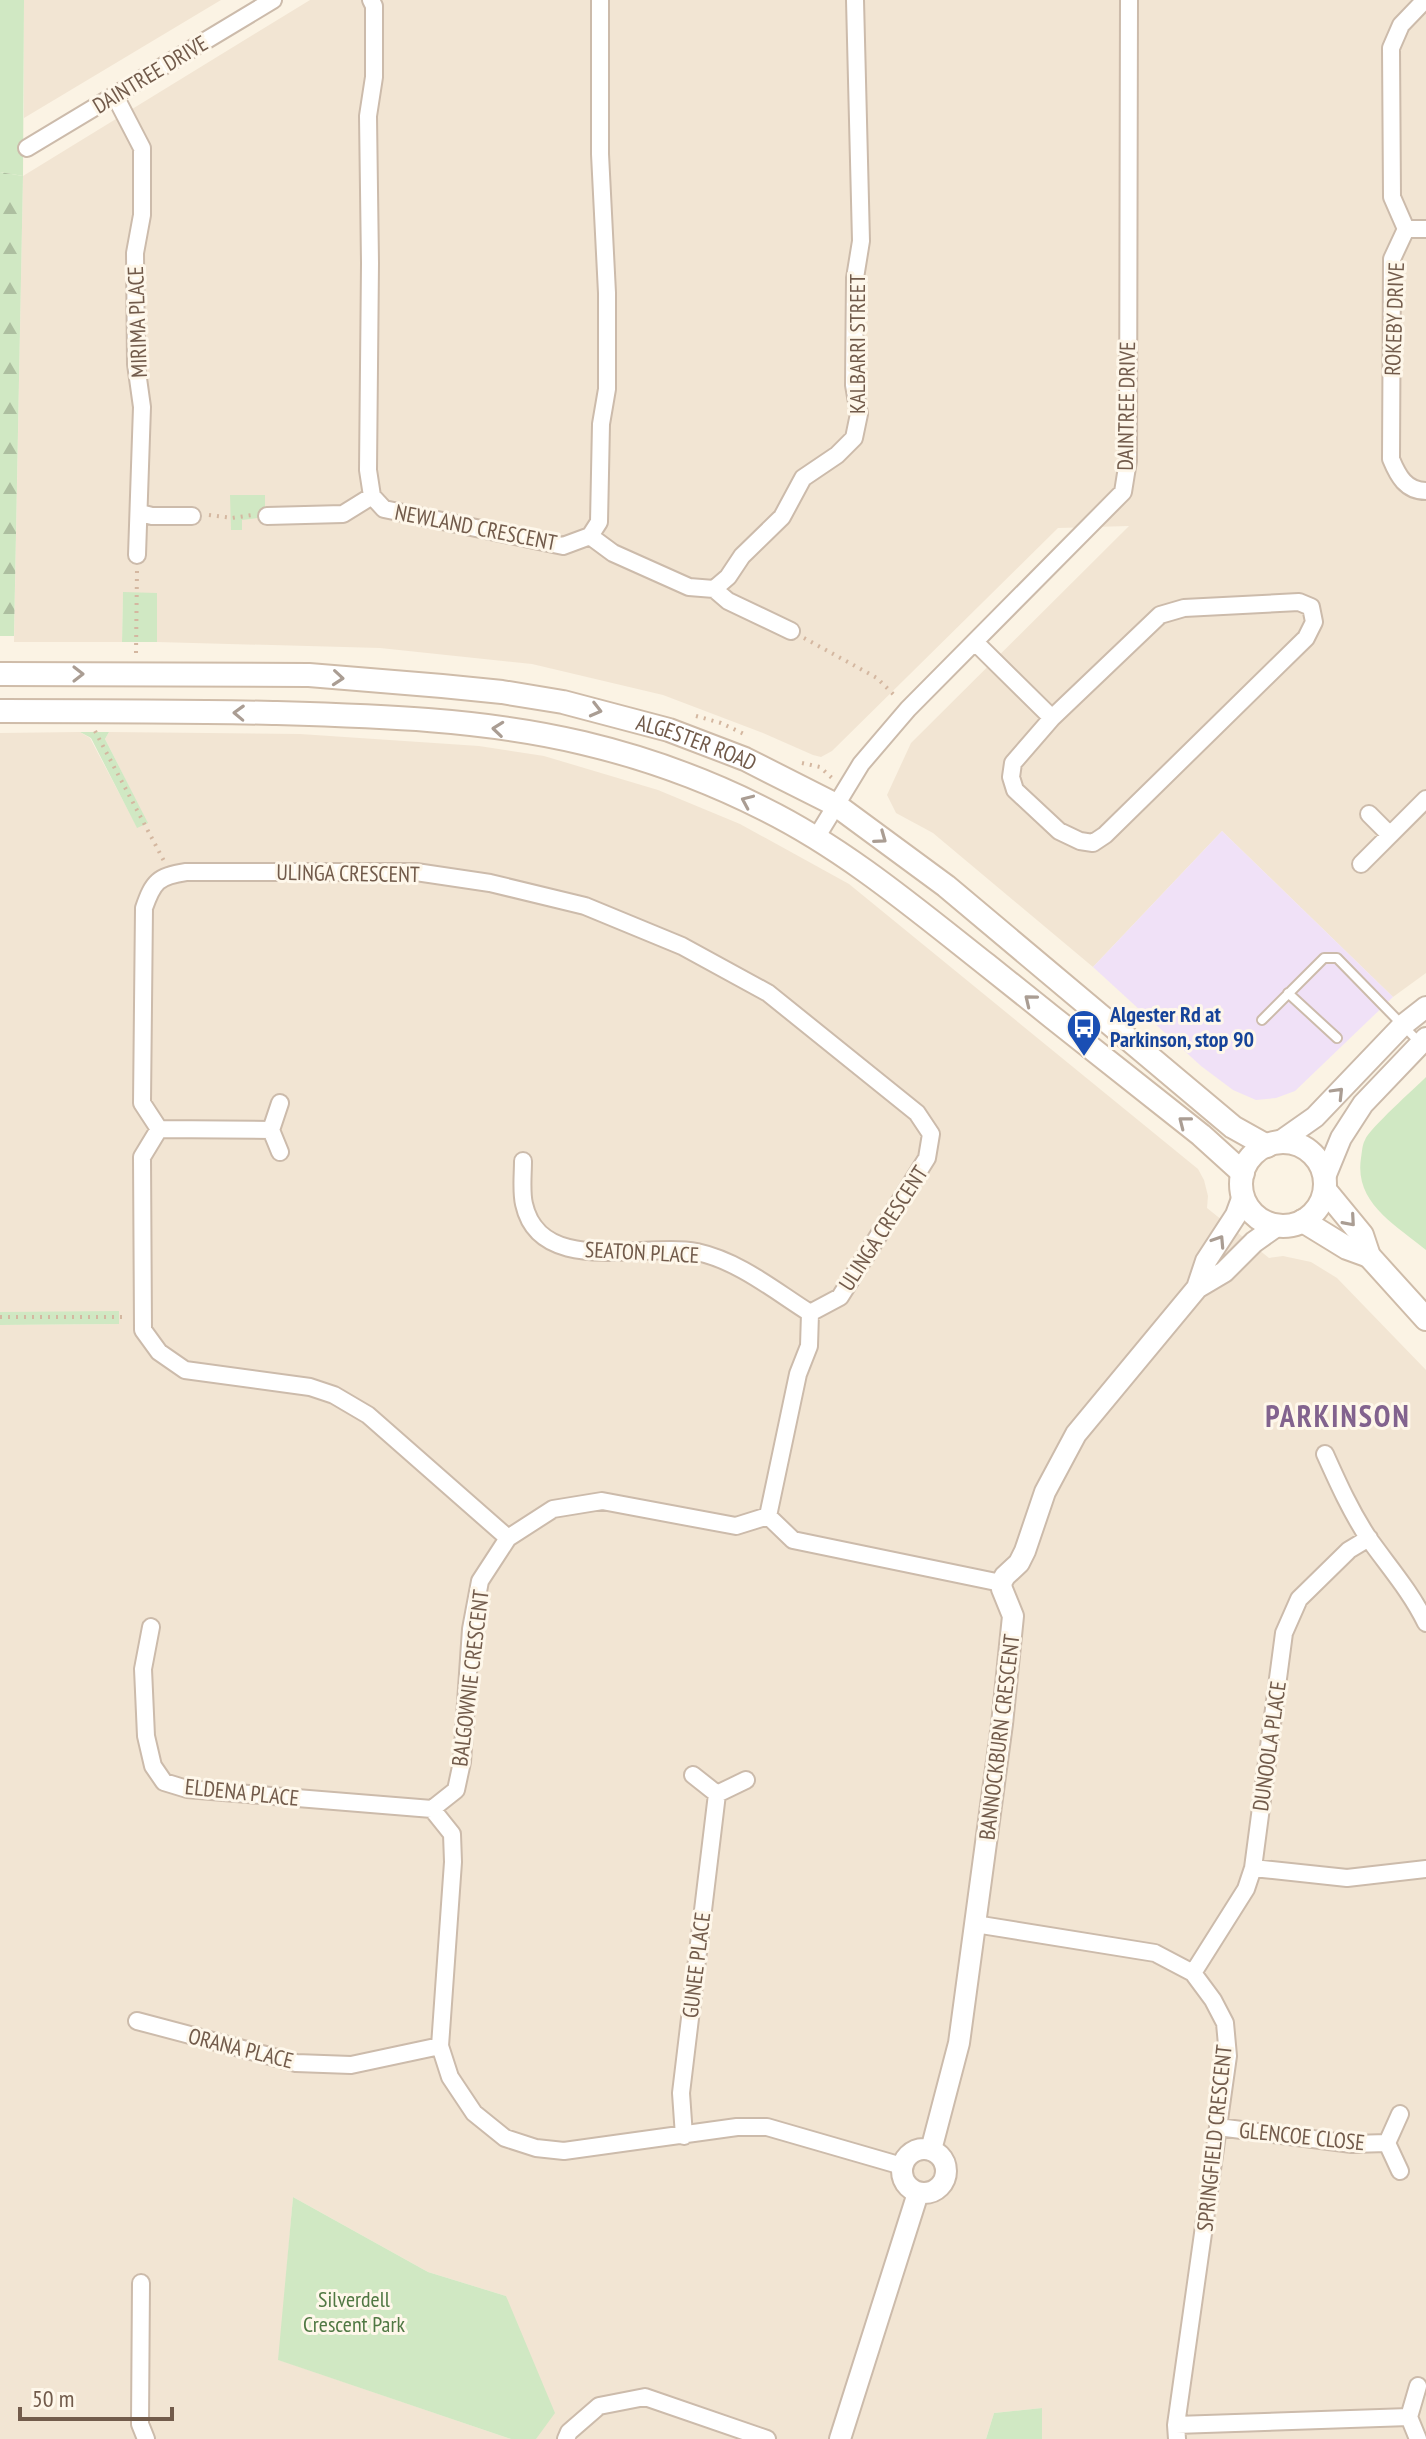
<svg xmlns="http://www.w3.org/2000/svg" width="1426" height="2439" viewBox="0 0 1426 2439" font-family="'PT Sans Narrow',sans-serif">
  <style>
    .residential { fill: #f2e5d3 }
    .education { fill: #f0e1f7 }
    .green { fill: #d0e8c3 }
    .forest { fill: url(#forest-firs) }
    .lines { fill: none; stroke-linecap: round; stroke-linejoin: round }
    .service-casing { stroke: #ccbbab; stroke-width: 12 }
    .minor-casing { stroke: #ccbbab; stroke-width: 20 }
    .tertiary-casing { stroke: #ccbbab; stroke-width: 24 }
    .secondary-casing { stroke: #cfbca9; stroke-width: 26 }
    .path { stroke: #d4b7a0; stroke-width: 4; stroke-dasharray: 2 6; stroke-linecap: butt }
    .service { stroke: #fff; stroke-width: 8 }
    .minor { stroke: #fff; stroke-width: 16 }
    .tertiary { stroke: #fff; stroke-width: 20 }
    .secondary { stroke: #fff; stroke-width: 22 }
    .oneway { stroke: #aa9d93 }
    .labels { text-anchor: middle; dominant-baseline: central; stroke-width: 6; stroke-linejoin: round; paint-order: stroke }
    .street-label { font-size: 22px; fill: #725b4b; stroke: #fef7ea }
    .transit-label { font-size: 22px; font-weight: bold; fill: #164399; stroke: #fef7ea; text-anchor: start }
    .park-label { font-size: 22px; fill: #507843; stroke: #fef7ea }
    .district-label { font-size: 30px; font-weight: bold; letter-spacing: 2px; fill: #82638e; stroke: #fef7ea }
  </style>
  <defs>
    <pattern id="forest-firs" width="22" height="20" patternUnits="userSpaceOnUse" patternTransform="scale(2)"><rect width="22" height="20" fill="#d0e8c3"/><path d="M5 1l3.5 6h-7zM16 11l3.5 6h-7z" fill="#adbfa0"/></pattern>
  </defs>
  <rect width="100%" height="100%" fill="#fbf3e4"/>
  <!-- residential -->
  <path class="residential" d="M24,0H221L24,118Z
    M310,0H1426V973L1393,997L1222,831L1093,967L933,833L896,813L887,795L911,743L1129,526L1058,528L832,751L821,757L813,755L763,733L663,695L532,664L380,648L157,642V593H123L122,642H14L23,176Z
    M80,732L90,738L137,827L147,822L105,739L109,732L300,734L479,746L544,756L658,790L740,824L849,884L1198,1169L1204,1180L1208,1196L1207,1208L1269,1258L1283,1256L1311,1262L1337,1278L1426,1370V2439H1042V2408L994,2413L986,2439H536L538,2434L506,2296L428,2272L293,2197L279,2360L511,2439H0V1325L119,1324V1312H0V733Z"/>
  <!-- education -->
  <path class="education" d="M1222,831L1393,997L1295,1091L1276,1098L1256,1100L1233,1090L1201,1066L1093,967Z"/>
  <!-- green -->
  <path class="green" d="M0,0H24L23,176L0,172Z
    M230,495H265V517L242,520V530H231Z
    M123,592L157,593V642H122Z
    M80,732H109L105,739L148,823L137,828L91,738Z
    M1426,1077V1250C1396,1225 1354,1203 1361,1158C1362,1153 1362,1145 1365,1140C1369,1129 1415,1088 1426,1077Z
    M119,1311V1324L0,1325V1312Z
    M293,2197L428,2272L506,2296L555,2413L536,2439H511L278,2360Z
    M1042,2408V2439H986L994,2413Z"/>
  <!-- forest -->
  <path class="forest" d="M0,172L23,176L14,636H0Z"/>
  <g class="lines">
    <defs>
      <path id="service" d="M1288,993L1337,1038
        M1262,1020L1324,958H1337L1420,1043"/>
      <path id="minor" d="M371,0L374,6V77L368,116L370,263L368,470L372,496L384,509L563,546L590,536L599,522L601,424L607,389V293L600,154V0
        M1425,0L1401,25L1391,48L1392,197L1406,229L1392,259L1391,459C1398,476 1406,491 1426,491
        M115,96L142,148V215L135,253L136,364L142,407L137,555
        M27,148L273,0
        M1406,229H1426
        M140,513L152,516H192
        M267,516L343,514L372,496
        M590,536L613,553L689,587L714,589L728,577L742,556L782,517L803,478L837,455L854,438L859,414L854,385L855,278L861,241L855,0
        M714,589L728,601L791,631
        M976,643L1052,718L1160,615L1184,608L1299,602L1311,607L1314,622L1306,638L1105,835L1093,843L1080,841L1059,831L1015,790L1011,777L1013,763L1052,718
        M1369,814L1390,835
        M816,838L861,764L908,709L1123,492L1128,461L1129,0
        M1361,864L1426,799
        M159,1129L271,1130
        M280,1152L271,1130L280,1103
        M523,1161C523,1175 521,1191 524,1204C540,1277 644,1242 697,1252C739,1261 775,1291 810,1313
        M1325,1454C1338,1483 1351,1512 1369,1539C1389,1567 1411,1592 1426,1623
        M508,1538L368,1415L334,1395L310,1387L185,1370L159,1352L143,1330L142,1157L159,1129L142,1103L144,908C153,882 158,876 186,872H416L490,883L585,906L682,946L768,993L917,1113L931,1134L927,1158L840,1297L810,1313L809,1346L798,1374L768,1516
        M151,1627L143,1669L146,1736L153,1766L164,1782L187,1789L432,1809
        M693,1775L717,1794L746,1780
        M1253,1868L1347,1878L1426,1869
        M975,1924L1155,1953L1193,1973L1213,2000L1225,2023L1228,2056L1176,2425L1177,2439
        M1193,1973L1246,1889L1253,1868L1284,1633L1299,1599L1349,1550L1369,1538
        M137,2021L296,2063L351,2065L440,2046
        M1400,2114L1387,2143L1400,2171
        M1218,2127L1352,2144L1387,2143
        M684,2136L681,2093L717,1794
        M902,2166L767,2127H737L564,2151L536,2148L505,2138L474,2113L450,2077L440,2046L453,1862L452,1834L432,1809L456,1790L462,1762L471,1629L480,1581L508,1538L553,1509L602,1501L736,1526L768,1516L793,1540L1001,1583
        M141,2283L140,2424L146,2439
        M1418,2386L1409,2417L1418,2439
        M1176,2425L1409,2417
        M566,2439L569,2432L599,2406L645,2397L767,2439"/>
      <path id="tertiary" d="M1278,1143L1315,1117L1403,1025L1426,1007
        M1325,1177L1341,1138L1363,1104L1426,1038
        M1197,1288L1206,1261L1236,1215L1243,1196
        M902 2171a22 22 0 1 1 44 0a22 22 0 1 1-44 0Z
        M931,2150L959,2043L1002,1724L1013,1616L1002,1589L1001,1583L1005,1576L1019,1563L1025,1551L1045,1492L1076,1434L1197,1288L1224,1272L1254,1242L1278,1225
        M840,2439L918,2193"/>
      <g id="secondary">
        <path id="s1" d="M0,674L309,675L442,686L502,692L563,702L669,730L745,759L836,805L946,886L1233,1127L1267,1146"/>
        <path d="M0,711C91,711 182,711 273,713C374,716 484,719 583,743C646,758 707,780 764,809C845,849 916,909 987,965C1058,1022 1129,1078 1201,1135L1243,1173"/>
        <circle cx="1283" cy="1184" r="42"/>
        <path d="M1325,1190L1362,1235L1369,1256L1426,1319"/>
        <path d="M1303,1221L1347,1248L1369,1256"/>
      </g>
    </defs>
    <!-- service casing -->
    <use href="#service" class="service-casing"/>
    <!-- minor casing -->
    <use href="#minor" class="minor-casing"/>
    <!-- tertiary casing -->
    <use href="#tertiary" class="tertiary-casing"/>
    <!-- secondary casing -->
    <use href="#secondary" class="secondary-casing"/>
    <!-- path -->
    <path class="path" d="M209,515L232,518L252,515
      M804,638L877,678L897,698
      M136,653L137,570
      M696,716L721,723L744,734
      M95,731L164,861
      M802,763L820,767L832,778
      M0,1317H126"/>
    <!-- service -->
    <use href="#service" class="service"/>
    <!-- minor -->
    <use href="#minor" class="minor"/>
    <!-- tertiary -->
    <use href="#tertiary" class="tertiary"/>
    <!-- secondary -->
    <use href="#secondary" class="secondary"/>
  </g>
  <!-- one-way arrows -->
  <defs><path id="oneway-chevron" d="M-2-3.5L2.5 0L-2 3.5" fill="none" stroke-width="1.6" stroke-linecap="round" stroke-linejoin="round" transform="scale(2)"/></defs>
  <g class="oneway">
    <use href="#oneway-chevron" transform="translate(78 674)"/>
    <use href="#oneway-chevron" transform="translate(338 678) rotate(5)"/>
    <use href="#oneway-chevron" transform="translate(596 710) rotate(14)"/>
    <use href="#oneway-chevron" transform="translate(239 713) rotate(-178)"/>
    <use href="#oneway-chevron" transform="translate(498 729) rotate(-174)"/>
    <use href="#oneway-chevron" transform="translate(747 801) rotate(-156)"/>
    <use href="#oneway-chevron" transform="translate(881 838) rotate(36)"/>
    <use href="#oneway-chevron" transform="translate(1030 1000) rotate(-141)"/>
    <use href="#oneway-chevron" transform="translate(1338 1093) rotate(-46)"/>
    <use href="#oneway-chevron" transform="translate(1184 1122) rotate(-142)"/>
    <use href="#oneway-chevron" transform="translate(1350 1221) rotate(49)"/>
    <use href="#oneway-chevron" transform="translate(1219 1241) rotate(-57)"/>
  </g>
  <!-- icons -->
  <defs>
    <symbol id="bus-pin" viewBox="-11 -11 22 30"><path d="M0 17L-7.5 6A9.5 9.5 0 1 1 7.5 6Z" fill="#1a4fb4" stroke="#fef7ea"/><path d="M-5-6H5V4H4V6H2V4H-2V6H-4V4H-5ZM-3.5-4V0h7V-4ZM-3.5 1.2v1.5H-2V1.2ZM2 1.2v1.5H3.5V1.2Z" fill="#fff"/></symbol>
  </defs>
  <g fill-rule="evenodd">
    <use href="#bus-pin" x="1064" y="1007" width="40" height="54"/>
  </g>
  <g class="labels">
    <!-- street labels -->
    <g class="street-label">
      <text transform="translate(150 74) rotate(-31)">DAINTREE DRIVE</text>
      <text transform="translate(1394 319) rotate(-88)">ROKEBY DRIVE</text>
      <text transform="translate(137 322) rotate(-92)">MIRIMA PLACE</text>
      <text transform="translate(857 344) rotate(-90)">KALBARRI STREET</text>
      <text transform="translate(1126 406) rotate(-89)">DAINTREE DRIVE</text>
      <text transform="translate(476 527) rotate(11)">NEWLAND CRESCENT</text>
      <text stroke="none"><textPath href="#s1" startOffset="704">ALGESTER ROAD</textPath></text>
      <text transform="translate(348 873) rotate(1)">ULINGA CRESCENT</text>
      <text transform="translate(883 1228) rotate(-57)">ULINGA CRESCENT</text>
      <text transform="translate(642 1252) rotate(3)">SEATON PLACE</text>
      <text transform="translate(470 1678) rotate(-83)">BALGOWNIE CRESCENT</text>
      <text transform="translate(999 1737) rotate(-83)">BANNOCKBURN CRESCENT</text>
      <text transform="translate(1269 1746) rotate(-82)">DUNOOLA PLACE</text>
      <text transform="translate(242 1792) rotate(6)">ELDENA PLACE</text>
      <text transform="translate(696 1965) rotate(-83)">GUNEE PLACE</text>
      <text transform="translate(241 2048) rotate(14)">ORANA PLACE</text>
      <text transform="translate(1302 2136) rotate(6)">GLENCOE CLOSE</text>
      <text transform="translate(1214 2138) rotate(-84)">SPRINGFIELD CRESCENT</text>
    </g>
    <!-- transit labels -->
    <g class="transit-label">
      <text x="1110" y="1014">Algester Rd at<tspan x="1110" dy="25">Parkinson, stop 90</tspan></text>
    </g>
    <!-- park labels -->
    <g class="park-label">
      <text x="354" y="2299">Silverdell<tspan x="354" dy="25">Crescent Park</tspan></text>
    </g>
    <!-- district labels -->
    <g class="district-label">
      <text x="1338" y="1415">PARKINSON</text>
    </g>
  </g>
  <!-- scale -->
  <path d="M20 2407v12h152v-12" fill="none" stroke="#725b4b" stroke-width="4"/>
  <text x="32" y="2407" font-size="24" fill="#725b4b" stroke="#fef7ea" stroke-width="6" paint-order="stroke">50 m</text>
</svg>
